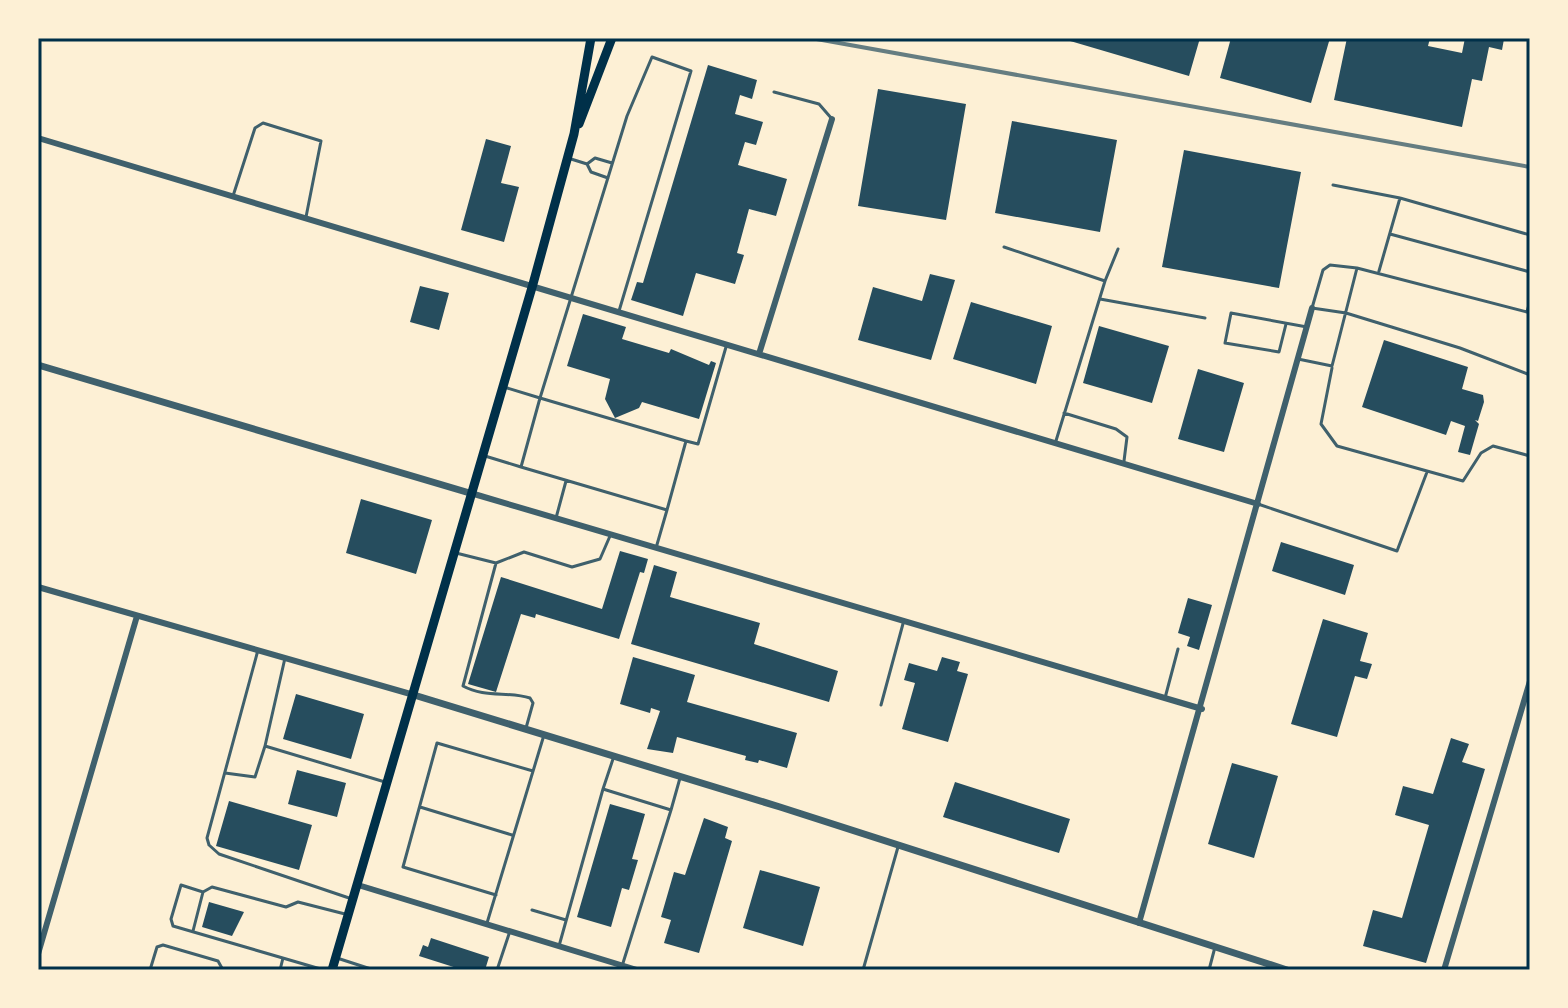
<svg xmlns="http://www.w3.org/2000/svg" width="1568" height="1008" viewBox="0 0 1568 1008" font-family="Karla,sans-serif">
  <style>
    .building { fill: #264d5e }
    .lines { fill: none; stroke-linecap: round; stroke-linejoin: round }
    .service { stroke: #3f606c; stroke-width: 3 }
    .minor { stroke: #3f606c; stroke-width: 6 }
    .tertiary { stroke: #3f606c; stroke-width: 7 }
    .primary { stroke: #003049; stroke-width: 9 }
    .rail { stroke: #657d81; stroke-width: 4 }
    .neatline { fill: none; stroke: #003049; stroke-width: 3 }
  </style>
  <rect width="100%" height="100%" fill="#fdf0d5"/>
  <!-- building -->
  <path class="building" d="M1060,38H1200L1189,76Z
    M1231,38H1330L1311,103L1220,78Z
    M1347,38H1430L1428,46L1462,53L1465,38L1504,39L1502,50L1489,47L1482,81L1472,79L1462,127L1334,100Z
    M708,65L757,80L752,99L740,95L735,114L763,122L756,145L745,142L738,165L787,179L776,216L749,209L737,253L744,255L735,284L696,273L683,316L631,300L637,282L643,283Z
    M878,89L966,104L946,220L858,206Z
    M1012,121L1117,140L1100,232L995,213Z
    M486,139L511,146L501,183L519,187L504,242L461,230Z
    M1184,150L1301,172L1279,288L1162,267Z
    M930,274L955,280L931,360L858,340L873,287L922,301Z
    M420,286L449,293L439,330L410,322Z
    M971,302L1052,326L1036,384L953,359Z
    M583,314L626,327L622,339L669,353L671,349L709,365L711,361L716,363L699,419L642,402L639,408L615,418L605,399L610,379L567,366Z
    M1099,326L1169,346L1152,403L1083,383Z
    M1384,340L1468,367L1462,389L1483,395L1484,402L1478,421L1475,420L1479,424L1470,455L1458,452L1465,426L1451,421L1446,435L1362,407Z
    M1198,369L1244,383L1224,452L1178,439Z
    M361,499L432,520L416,574L346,553Z
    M1281,542L1354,565L1345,595L1272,571Z
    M620,551L648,559L644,573L640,572L619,639L536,614L535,618L521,614L496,692L468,684L501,577L602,609Z
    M654,565L677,572L670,597L760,623L754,644L838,671L829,702L631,644Z
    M1188,598L1212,605L1199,650L1187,646L1190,637L1178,633Z
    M1323,619L1368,633L1360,661L1372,664L1367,679L1355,676L1337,737L1291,724Z
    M633,657L695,675L687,702L797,733L787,768L759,760L758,763L745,760L746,756L677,737L673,753L647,749L660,711L651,708L650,713L620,704Z
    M942,657L960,662L957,671L968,674L948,742L902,729L915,683L904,680L909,663L937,671Z
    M296,694L364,714L351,759L283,739Z
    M1451,738L1469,744L1462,762L1485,769L1426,963L1363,946L1373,910L1402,918L1429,825L1395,815L1403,786L1433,794Z
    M1232,763L1278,776L1254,858L1208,844Z
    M297,770L346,783L337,817L288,804Z
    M955,782L1070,819L1059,853L943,817Z
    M229,801L312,825L299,870L216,846Z
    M610,804L645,814L632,859L638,860L629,890L622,888L611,927L577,917Z
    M704,818L728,827L725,838L732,841L699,953L664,943L671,920L661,917L674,872L685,875Z
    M760,870L820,887L803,946L743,928Z
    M209,902L244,912L232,936L202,927Z
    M431,938L489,957L485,970H463L419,956L423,945L428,947Z"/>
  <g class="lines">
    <!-- service -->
    <path class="service" d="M774,92L819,104L832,119
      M571,159L587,164L591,172L608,178
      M587,164L595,158L612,163
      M1333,185L1400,198L1530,235
      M233,196L255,128L263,123L321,141L306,217
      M1390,234L1530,272
      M1004,247L1105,281
      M1357,268L1330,265L1323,270L1312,308L1346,313L1460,348L1530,375
      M1379,271L1400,198
      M1100,299L1205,318
      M1286,324L1279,352L1225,343L1231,313L1307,327
      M1298,359L1332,366L1357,268L1527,312L1530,301
      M1332,368L1321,424L1337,446L1463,481L1481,453L1493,446L1530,456
      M504,387L540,398L627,116L652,57L691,71L619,311
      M1064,413L1116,429L1127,437L1124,461
      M1055,444L1105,281L1118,249
      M485,456L521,467L540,398L686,441
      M521,467L667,510L656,548
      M1258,504L1397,551L1427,472
      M667,510L686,441L698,444L726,347
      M556,518L566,481
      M456,553L496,563L524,552L572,567L600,559L610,536
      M496,563L463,686C485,698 508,691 530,698L533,703L526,728
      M258,650L207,838L209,845L219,854L352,899
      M285,658L265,746L385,782
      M1165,698L1178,649
      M881,705L904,620
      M614,756L603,789L671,810L680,778
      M225,773L255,777L265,746
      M420,807L512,835
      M496,895L403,867L437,743L533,771
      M532,910L566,920
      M487,923L544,735
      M193,931L203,892
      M559,946L603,789
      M340,959L374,970
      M623,963L671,810
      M150,970L157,947L163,945L218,961L223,970
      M280,970L283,958
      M324,970L173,926L171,919L181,885L203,892L212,887L286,907L298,902L345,914
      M497,970L510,931
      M863,970L898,847
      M1209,970L1215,947"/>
    <!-- minor -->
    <path class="minor" d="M38,138L1258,504
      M759,354L832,119
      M474,494L1202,709
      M38,587L414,695
      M358,885L637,970
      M1139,923L1312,308
      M38,954L137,616
      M1444,970L1530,681"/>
    <!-- tertiary -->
    <path class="tertiary" d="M38,365L473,494
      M414,695L780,807L1287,970"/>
    <!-- primary -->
    <path class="primary" d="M579,124L612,38
      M332,970L533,284L574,134L591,38"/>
    <!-- rail -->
    <path class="rail" d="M811,38L1530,167"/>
  </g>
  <!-- border -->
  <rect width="1568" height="1008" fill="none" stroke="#fdf0d5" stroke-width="80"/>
  <rect x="40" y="40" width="1488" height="928" class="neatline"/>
</svg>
